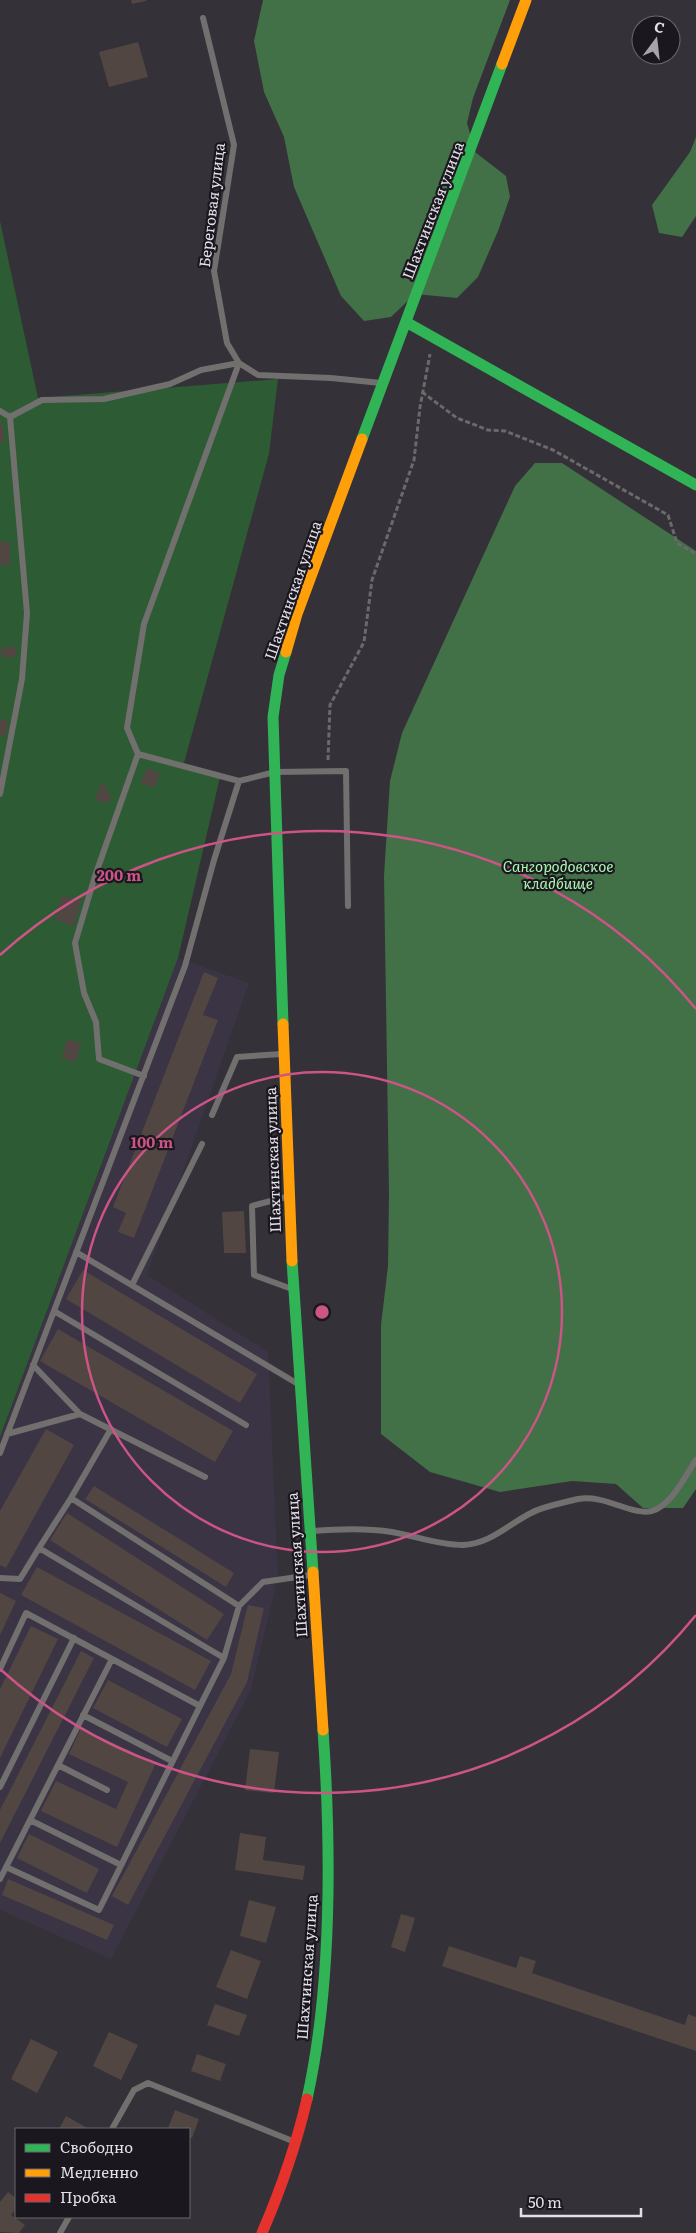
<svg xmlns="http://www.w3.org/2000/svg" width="696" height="2233" viewBox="0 0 696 2233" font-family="Literata,serif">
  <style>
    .built { fill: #3b3445 }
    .green { fill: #2d5b33 }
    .forest { fill: #427047 }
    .building { fill: #514642 }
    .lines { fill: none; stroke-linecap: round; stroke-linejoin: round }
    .path { stroke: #6c696b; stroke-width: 3; stroke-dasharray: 5 2.5; stroke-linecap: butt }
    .lane { stroke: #726f6f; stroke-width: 6 }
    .fast { stroke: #30b455; stroke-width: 11 }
    .slow { stroke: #ff9f0a; stroke-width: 11 }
    .jam { stroke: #e5322d; stroke-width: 11 }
    .ring { fill: none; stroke: #cc5486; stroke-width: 2.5 }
    .labels { text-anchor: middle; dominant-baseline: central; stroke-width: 4.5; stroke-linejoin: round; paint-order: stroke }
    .street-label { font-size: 15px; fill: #e3e0e9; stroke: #1a171e }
    .park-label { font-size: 15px; font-style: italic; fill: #a9f8af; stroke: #1a171e }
    .centre { fill: #cc5486; stroke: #1a171e; stroke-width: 2.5 }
    .ring-label { font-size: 15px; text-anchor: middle; font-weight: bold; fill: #cc5486; stroke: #1a171e; stroke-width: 4.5; stroke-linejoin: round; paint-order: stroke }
  </style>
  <rect width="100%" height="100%" fill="#343138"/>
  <!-- built -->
  <path class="built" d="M178,958L249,983L147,1275L268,1352L278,1577L251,1690L111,1959L0,1910V1437Z"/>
  <!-- green -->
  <path class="green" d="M0,221L38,398L278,379L269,454L184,763L221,773L178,958L0,1437Z"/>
  <!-- forest -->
  <path class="forest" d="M263,0H510L473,98L467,123L475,152L506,176L510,197L498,231L478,277L457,298L415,294L391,317L364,321L341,296L294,187L284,137L264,92L254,41Z
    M696,137V216L682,237L659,233L652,205L690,152Z
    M535,463H562L696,551V1489L683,1508H643L616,1484L572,1481L500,1492L430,1472L381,1434V1325L388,1266L389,1194L384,876L390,781L402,733L515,486Z"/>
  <!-- building -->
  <path class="building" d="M131,0H146V1L132,4Z
    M138,42L148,77L109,87L99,52Z
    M2,422L5,441L0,442V423Z
    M0,542H10V565H0Z
    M15,646L17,656L2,658L1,648Z
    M0,719L9,722L5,736L0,735Z
    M147,768L160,774L154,788L141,783Z
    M101,784L107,785L105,791L111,794L109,803L95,800Z
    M62,896L81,901L74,926L55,919Z
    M204,972L218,978L203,1015L218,1020L134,1238L118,1232L126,1213L113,1207Z
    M67,1039L81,1043L76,1062L62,1058Z
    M244,1211L246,1253H224L222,1212Z
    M83,1270L257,1374L240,1403L66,1299Z
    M58,1329L233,1431L215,1462L40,1361Z
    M46,1429L74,1445L6,1568L0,1565V1511Z
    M94,1486L234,1573L226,1587L85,1499Z
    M67,1513L224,1614L207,1640L50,1540Z
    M37,1567L211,1661L195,1690L21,1595Z
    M0,1593L16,1601L0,1635Z
    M248,1605L264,1608L247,1682L128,1905L112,1896L231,1674Z
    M31,1626L58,1639L0,1758V1689Z
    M81,1651L94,1658L0,1843V1810Z
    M108,1680L182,1719L167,1747L93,1708Z
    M81,1728L156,1763L117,1847L41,1811L56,1781L116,1809L128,1782L69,1754Z
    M250,1749L279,1752L274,1793L245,1790Z
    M240,1833L266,1837L263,1860L305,1866L303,1880L235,1870Z
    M29,1834L99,1869L87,1893L17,1858Z
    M8,1879L114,1925L107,1940L2,1895Z
    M249,1900L276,1907L266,1943L240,1936Z
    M401,1914L415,1918L405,1952L391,1947Z
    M449,1946L516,1968L520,1956L536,1961L532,1973L685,2025L688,2014L696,2017V2051L442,1966Z
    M231,1950L261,1961L247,1999L216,1987Z
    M215,2004L247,2015L239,2036L207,2025Z
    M109,2032L138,2045L121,2080L93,2066Z
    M31,2039L58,2052L37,2093L11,2079Z
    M197,2054L226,2064L220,2081L191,2071Z
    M175,2110L199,2119L192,2138L189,2137V2129L168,2128Z
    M66,2116L89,2129H59Z
    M8,2192L16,2198V2209L11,2215L25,2225L19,2233L0,2232V2202Z"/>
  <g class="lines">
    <!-- path -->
    <path class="path" d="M422,392L457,418L488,430L505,431L553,450L668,515L677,543L696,554
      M328,760L330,705L364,642L372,580L414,460L420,407L430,354"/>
    <!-- lane -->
    <path class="lane" d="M203,18L234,145L214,271L227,343L239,363L144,624L127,728L138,754L239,781
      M0,411L10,417L27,613L22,679L0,794
      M10,417L42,400L104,399L170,384L201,370L239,363L258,375L331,378L381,383
      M138,754L95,876L75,943L84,993L96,1022L99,1059L144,1076
      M212,1115L237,1057L282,1054
      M286,1197L252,1206L254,1275L292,1289
      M76,1252L298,1384
      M132,1285L202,1144
      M54,1311L246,1425
      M33,1365L80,1414L205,1477
      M111,1429L71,1498L239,1606L263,1582L311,1575
      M7,1434L80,1414
      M0,1453L185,966L214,860L239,781L275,772L346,771L348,906
      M71,1498L39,1548L224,1658L239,1606
      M313,1531C339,1529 366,1528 392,1532C416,1536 438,1545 463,1545C490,1544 509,1524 531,1513C544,1506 563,1503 578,1499C605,1494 631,1516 652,1511C672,1505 685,1476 696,1460
      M0,1578L20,1579L39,1548
      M0,1669L26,1613L200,1706L224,1658
      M83,1715L172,1761
      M58,1765L107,1790
      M0,1787L74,1638
      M30,1820L121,1865
      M6,1867L99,1910L200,1706
      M0,1879L112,1659
      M112,2129L134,2090L148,2083L295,2142
      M60,2233L69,2217"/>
    <!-- fast -->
    <path class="fast" d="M406,322L696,485
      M362,439L502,64
      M283,1024L273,717L279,675L286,652
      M292,1261L313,1572
      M307,2099C332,1986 331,1846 323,1730"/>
    <!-- slow -->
    <path class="slow" d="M502,64L526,0
      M286,652L297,614L362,439
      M283,1024L292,1261
      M313,1572L323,1730"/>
    <!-- jam -->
    <path class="jam" d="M262,2233C281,2189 296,2146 307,2099"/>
  </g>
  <!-- distance rings -->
  <g class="ring">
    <circle cx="322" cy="1312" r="240"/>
    <path d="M696 1615A481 481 0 0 1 0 1669M0 955A481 481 0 0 1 696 1009"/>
  </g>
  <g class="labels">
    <!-- street labels -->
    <g class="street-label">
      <text transform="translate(211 205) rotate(-83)">Береговая улица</text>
      <text transform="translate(432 210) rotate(-69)">Шахтинская улица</text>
      <text transform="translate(292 590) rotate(-71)">Шахтинская улица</text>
      <text transform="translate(272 1160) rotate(-92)">Шахтинская улица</text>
      <text transform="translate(296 1565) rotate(-94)">Шахтинская улица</text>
      <text transform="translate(306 1967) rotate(-86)">Шахтинская улица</text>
    </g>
    <!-- park labels -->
    <g class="park-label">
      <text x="558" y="865">Сангородовское<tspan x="558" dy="17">кладбище</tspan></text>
    </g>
  </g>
  <circle cx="322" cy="1312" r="8" class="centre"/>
  <g class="ring-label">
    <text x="119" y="881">200 m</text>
    <text x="152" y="1148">100 m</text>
  </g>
  <!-- legend -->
  <rect x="15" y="2128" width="175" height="90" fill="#1a171e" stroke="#6a676f"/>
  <rect x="25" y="2144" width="25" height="8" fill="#30b455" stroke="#6a676f"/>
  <text x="60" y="2153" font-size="15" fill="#e3e0e9">Свободно</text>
  <rect x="25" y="2169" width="25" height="8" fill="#ff9f0a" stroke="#6a676f"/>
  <text x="60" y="2178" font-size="15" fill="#e3e0e9">Медленно</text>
  <rect x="25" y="2194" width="25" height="8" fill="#e5322d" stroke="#6a676f"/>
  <text x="60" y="2203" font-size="15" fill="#e3e0e9">Пробка</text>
  <!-- north arrow -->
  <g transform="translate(656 40) rotate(15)"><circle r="24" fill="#1a171e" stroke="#6a676f"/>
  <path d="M0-4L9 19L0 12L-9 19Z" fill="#a6a3ab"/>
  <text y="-8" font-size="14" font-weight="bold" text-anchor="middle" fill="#e3e0e9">С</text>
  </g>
  <!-- scale -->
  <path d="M521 2208v8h120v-8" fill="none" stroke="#e3e0e9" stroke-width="2.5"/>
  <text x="528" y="2208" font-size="15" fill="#e3e0e9" stroke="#1a171e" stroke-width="4" paint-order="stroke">50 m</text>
</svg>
